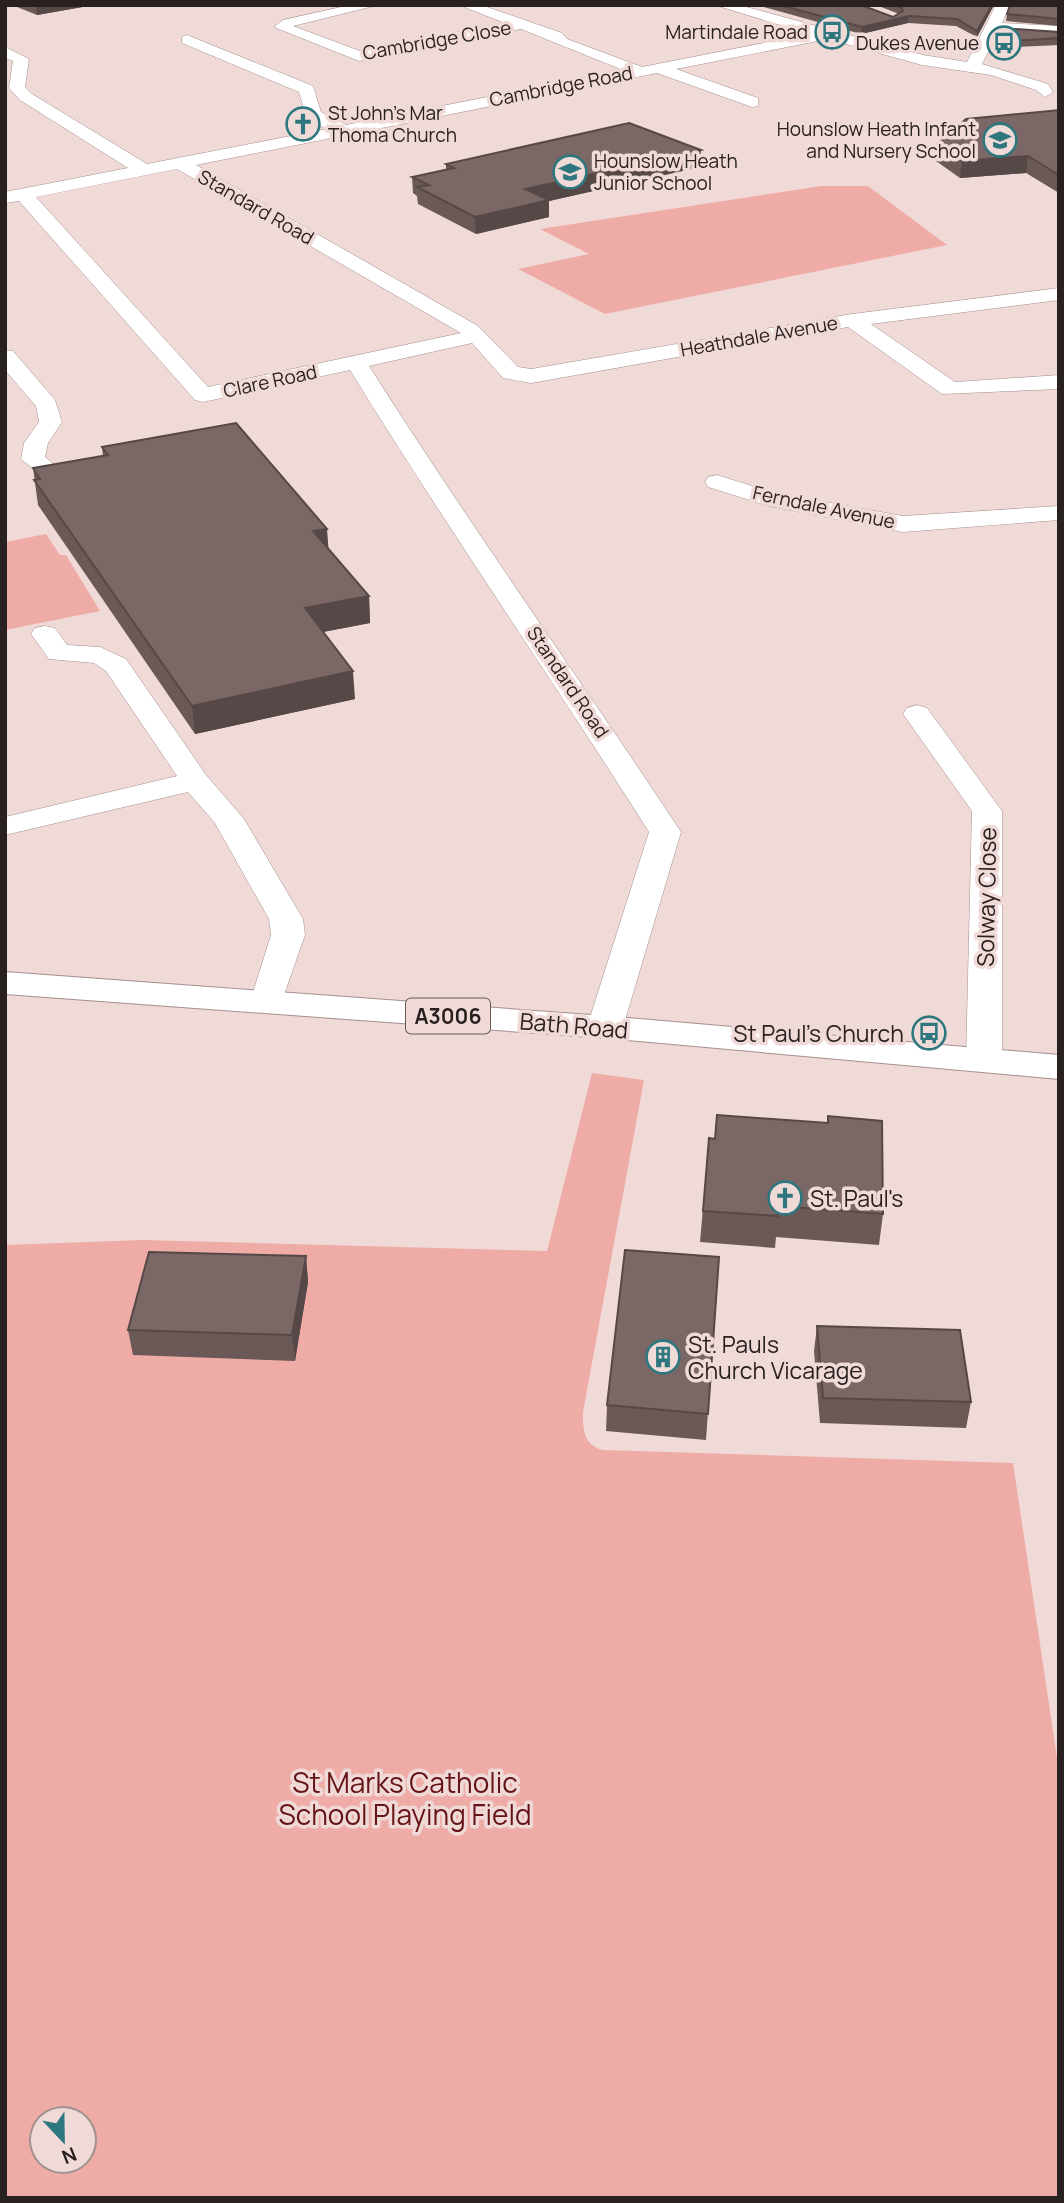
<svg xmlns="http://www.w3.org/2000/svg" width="1064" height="2203" viewBox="0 0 1064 2203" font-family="Manrope,sans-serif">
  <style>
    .green { fill: #efaca6; fill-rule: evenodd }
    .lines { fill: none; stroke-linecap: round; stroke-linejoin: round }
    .minor-casing { stroke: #a48f8d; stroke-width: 1 }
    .primary-casing { stroke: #a48f8d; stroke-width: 2 }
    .minor { fill: #fff; fill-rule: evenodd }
    .primary { fill: #fff; fill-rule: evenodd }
    .wall { fill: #6a5957 }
    .shaded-wall { fill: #564847 }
    .building { fill: #7b6765; stroke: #564847; stroke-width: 2 }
    .labels { text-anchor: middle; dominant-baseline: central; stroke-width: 7; stroke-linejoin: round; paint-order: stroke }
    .far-poi-label { font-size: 19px; fill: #292120; stroke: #f0dad8; text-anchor: end }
    .far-street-label { font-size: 19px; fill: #292120; stroke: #f0dad8 }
    .shield { fill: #f0dad8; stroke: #655857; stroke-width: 2 }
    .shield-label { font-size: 21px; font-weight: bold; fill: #292120 }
    .street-label { font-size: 23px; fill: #292120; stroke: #f0dad8 }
    .poi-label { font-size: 23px; fill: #292120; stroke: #f0dad8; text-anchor: start }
    .near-park-label { font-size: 28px; fill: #661315; stroke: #f0dad8 }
  </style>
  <rect width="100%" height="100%" fill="#f0dad8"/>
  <!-- green -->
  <path class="green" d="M821,186H868L947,245L605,314L518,269L589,254L540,229Z
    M46,534L60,555H66L100,611L5,630V542Z
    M592,1073L644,1080L583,1412C583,1429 583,1445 603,1450L1013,1463L1059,1771V2198H5V1245L143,1240L547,1251ZM42,2119H84V2161H42Z"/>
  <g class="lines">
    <defs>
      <path id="minor" d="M350,5H378L293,26L360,51L505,23L459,5H481L562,33L567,39L642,67L809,34L715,5H739L923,55L967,62L996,5H1010L1002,23L1059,26V36L998,32L982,64L1048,84L1053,92L1045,97L1036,90L991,75L922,65L828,39L676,69L758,98V106L752,107L657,73L196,165L478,326L518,367L531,369L852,314L1059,288V300L871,324L955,382L1059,375V389L942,394L848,327L531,383L503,378L472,343L369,366C469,524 578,676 681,832L623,1027L617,1035L605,1038L593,1035L587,1027L649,832C551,677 446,526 350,370L203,402L195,400L19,201L5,203V192L128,168L20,100L9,88L13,61L5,58V47L29,59L25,87L32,94L147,164L327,129L307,119L299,92L182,43V37L187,35L313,86L321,112L346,125L623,70L521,29L359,61L274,27L283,20ZM177,169L461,333L208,387L36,197Z
        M5,350L13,351L55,400L62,422L48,443L45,457L65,473L61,478H45L21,459L24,443L39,422L36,406L5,370Z
        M717,475L774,493L903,516L1059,506V520L903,532L769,506L708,487L705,482L708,477Z
        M45,626L55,628L67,645L100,647L126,659L206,775L244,819L303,919L305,935L279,1009L267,1013L255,1009L250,1002L271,935L269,919L215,823L188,792L5,835V817L177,776L106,671L94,663L49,659L31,634L35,628Z
        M917,705L927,708L1002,811V1061L997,1069L984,1072L971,1069L966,1061L972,811L903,714L907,708Z"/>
      <path id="primary" d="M5,972L605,1016L1059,1055V1079L605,1038L5,994Z"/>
    </defs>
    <!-- minor casing -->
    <use href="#minor" class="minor-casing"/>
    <!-- primary casing -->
    <use href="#primary" class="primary-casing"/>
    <!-- minor -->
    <use href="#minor" class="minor"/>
    <!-- primary -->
    <use href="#primary" class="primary"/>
  </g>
  <!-- wall -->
  <path class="wall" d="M12,5H94L37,15Z
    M757,5H861L893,17L899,14L876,5H994L977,37L956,26L908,23L861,34Z
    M1059,5V26L1006,21L1007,14Z
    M1059,32V45L996,48V42Z
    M1059,110V193L1026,173L960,178L936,161L938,144Z
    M446,164L700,167L549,201V217L476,234L418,204L417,196L413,193L412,177L446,169Z
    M102,447L328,549L369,596L370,623L323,632L355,699L195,734L38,505L33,468L103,456Z
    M828,1116L883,1214L879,1245L776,1237L775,1248L700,1242L709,1138L715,1139L827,1123Z
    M306,1256L308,1282L295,1361L133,1355L128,1330Z
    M719,1257L706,1440L606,1431L607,1405Z
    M817,1326L971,1402L966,1428L820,1423L814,1351Z"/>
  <!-- shaded-wall -->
  <path class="shaded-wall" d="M39,5H94L37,15L36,6Z
    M992,5H994L977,37V31Z
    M909,16L908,23L861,34L862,27Z
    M701,150L700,167L549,201V217L476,234L475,217L525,189Z
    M1028,156L1026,173L960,178L962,161Z
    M327,529L329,555L313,531Z
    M369,596L370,623L307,635L305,608Z
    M353,671L355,699L195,734L192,706Z
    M306,1256L308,1282L295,1361L292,1335Z"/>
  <!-- building -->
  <path class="building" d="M780,5H861L893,17L903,11L902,8L894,5H992L977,31L957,19L909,16L862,27Z
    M1010,5H1059V19L1007,14Z
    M1000,28L1059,32V38L996,42Z
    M1059,110V175L1028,156L962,161L938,144L966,119Z
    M629,123L701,150L525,189L549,200L475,217L417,187L429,185L412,177L454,168L446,164Z
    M236,423L327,529L313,531L369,596L305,608L353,671L192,706L34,480L40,479L33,468L108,455L102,447Z
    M717,1115L828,1123V1116L882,1121L883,1214L779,1206L778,1216L703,1211L709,1138L715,1139Z
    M625,1250L719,1257L708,1414L607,1405Z
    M149,1252L306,1256L292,1335L128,1330Z
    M817,1326L960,1330L971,1402L823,1398Z"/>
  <!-- icons -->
  <defs>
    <symbol id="bus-ring" viewBox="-11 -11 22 22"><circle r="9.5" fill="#f0dad8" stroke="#2e777e" stroke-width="1.5"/><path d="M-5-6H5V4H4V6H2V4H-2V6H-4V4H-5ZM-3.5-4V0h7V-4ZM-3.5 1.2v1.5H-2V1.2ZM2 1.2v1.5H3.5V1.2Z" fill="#2e777e"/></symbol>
    <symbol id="church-ring" viewBox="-11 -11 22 22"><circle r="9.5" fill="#f0dad8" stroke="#2e777e" stroke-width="1.5"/><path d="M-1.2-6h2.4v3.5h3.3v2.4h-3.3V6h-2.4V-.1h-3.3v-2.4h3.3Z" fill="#2e777e"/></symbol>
    <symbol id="school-ring" viewBox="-11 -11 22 22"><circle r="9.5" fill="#f0dad8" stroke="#2e777e" stroke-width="1.5"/><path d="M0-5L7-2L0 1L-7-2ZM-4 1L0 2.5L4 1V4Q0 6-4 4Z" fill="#2e777e"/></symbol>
    <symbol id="building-ring" viewBox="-11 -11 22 22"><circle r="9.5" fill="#f0dad8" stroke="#2e777e" stroke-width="1.5"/><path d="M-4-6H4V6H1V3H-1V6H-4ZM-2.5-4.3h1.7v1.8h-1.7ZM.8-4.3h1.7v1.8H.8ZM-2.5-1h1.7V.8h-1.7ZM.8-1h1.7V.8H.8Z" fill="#2e777e"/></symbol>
  </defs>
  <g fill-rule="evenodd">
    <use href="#bus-ring" x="813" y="13" width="38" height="38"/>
    <use href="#bus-ring" x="985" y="24" width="38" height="38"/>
    <use href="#church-ring" x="284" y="105" width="38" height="38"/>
    <use href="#school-ring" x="981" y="121" width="38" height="38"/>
    <use href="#school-ring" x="551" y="153" width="38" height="38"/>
    <use href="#bus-ring" x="910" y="1014" width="38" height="38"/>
    <use href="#church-ring" x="766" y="1179" width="38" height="38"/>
    <use href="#building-ring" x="644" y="1338" width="38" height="38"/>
  </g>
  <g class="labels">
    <!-- far-poi labels -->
    <g class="far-poi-label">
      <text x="808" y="32">Martindale Road</text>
      <text x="979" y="43">Dukes Avenue</text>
      <text x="328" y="113" text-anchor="start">St John's Mar<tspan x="328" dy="22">Thoma Church</tspan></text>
      <text x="976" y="129">Hounslow Heath Infant<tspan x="976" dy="22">and Nursery School</tspan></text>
      <text x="594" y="161" text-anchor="start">Hounslow Heath<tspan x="594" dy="22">Junior School</tspan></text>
    </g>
    <!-- far-street labels -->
    <g class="far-street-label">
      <text transform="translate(437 40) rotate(-10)">Cambridge Close</text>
      <text transform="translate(561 86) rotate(-11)">Cambridge Road</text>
      <text transform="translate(256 207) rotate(30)">Standard Road</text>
      <text transform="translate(759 336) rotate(-10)">Heathdale Avenue</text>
      <text transform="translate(270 381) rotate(-12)">Clare Road</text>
      <text transform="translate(824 507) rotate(12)">Ferndale Avenue</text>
      <text transform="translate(568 682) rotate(56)">Standard Road</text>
    </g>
    <!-- shield labels -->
    <rect class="shield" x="406" y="998.5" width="84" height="35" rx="5"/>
    <g class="shield-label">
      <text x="448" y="1016">A3006</text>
    </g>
    <!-- street labels -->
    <g class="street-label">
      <text transform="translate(986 897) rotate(-89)">Solway Close</text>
      <text transform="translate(574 1025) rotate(5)">Bath Road</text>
    </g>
    <!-- poi labels -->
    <g class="poi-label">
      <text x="904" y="1033" text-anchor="end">St Paul's Church</text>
      <text x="810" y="1198">St. Paul's</text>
      <text x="688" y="1344">St. Pauls<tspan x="688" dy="26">Church Vicarage</tspan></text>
    </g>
    <!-- near-park labels -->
    <g class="near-park-label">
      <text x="405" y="1782">St Marks Catholic<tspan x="405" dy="32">School Playing Field</tspan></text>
    </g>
  </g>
  <!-- border -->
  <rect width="1064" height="2203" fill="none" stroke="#292120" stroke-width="14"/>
  <!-- north arrow -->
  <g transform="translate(63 2140) rotate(158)"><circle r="33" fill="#f0dad8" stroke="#a0908e" stroke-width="2"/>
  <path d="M0-5L12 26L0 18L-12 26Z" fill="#2e777e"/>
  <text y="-10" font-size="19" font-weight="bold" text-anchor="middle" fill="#292120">N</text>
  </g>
</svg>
